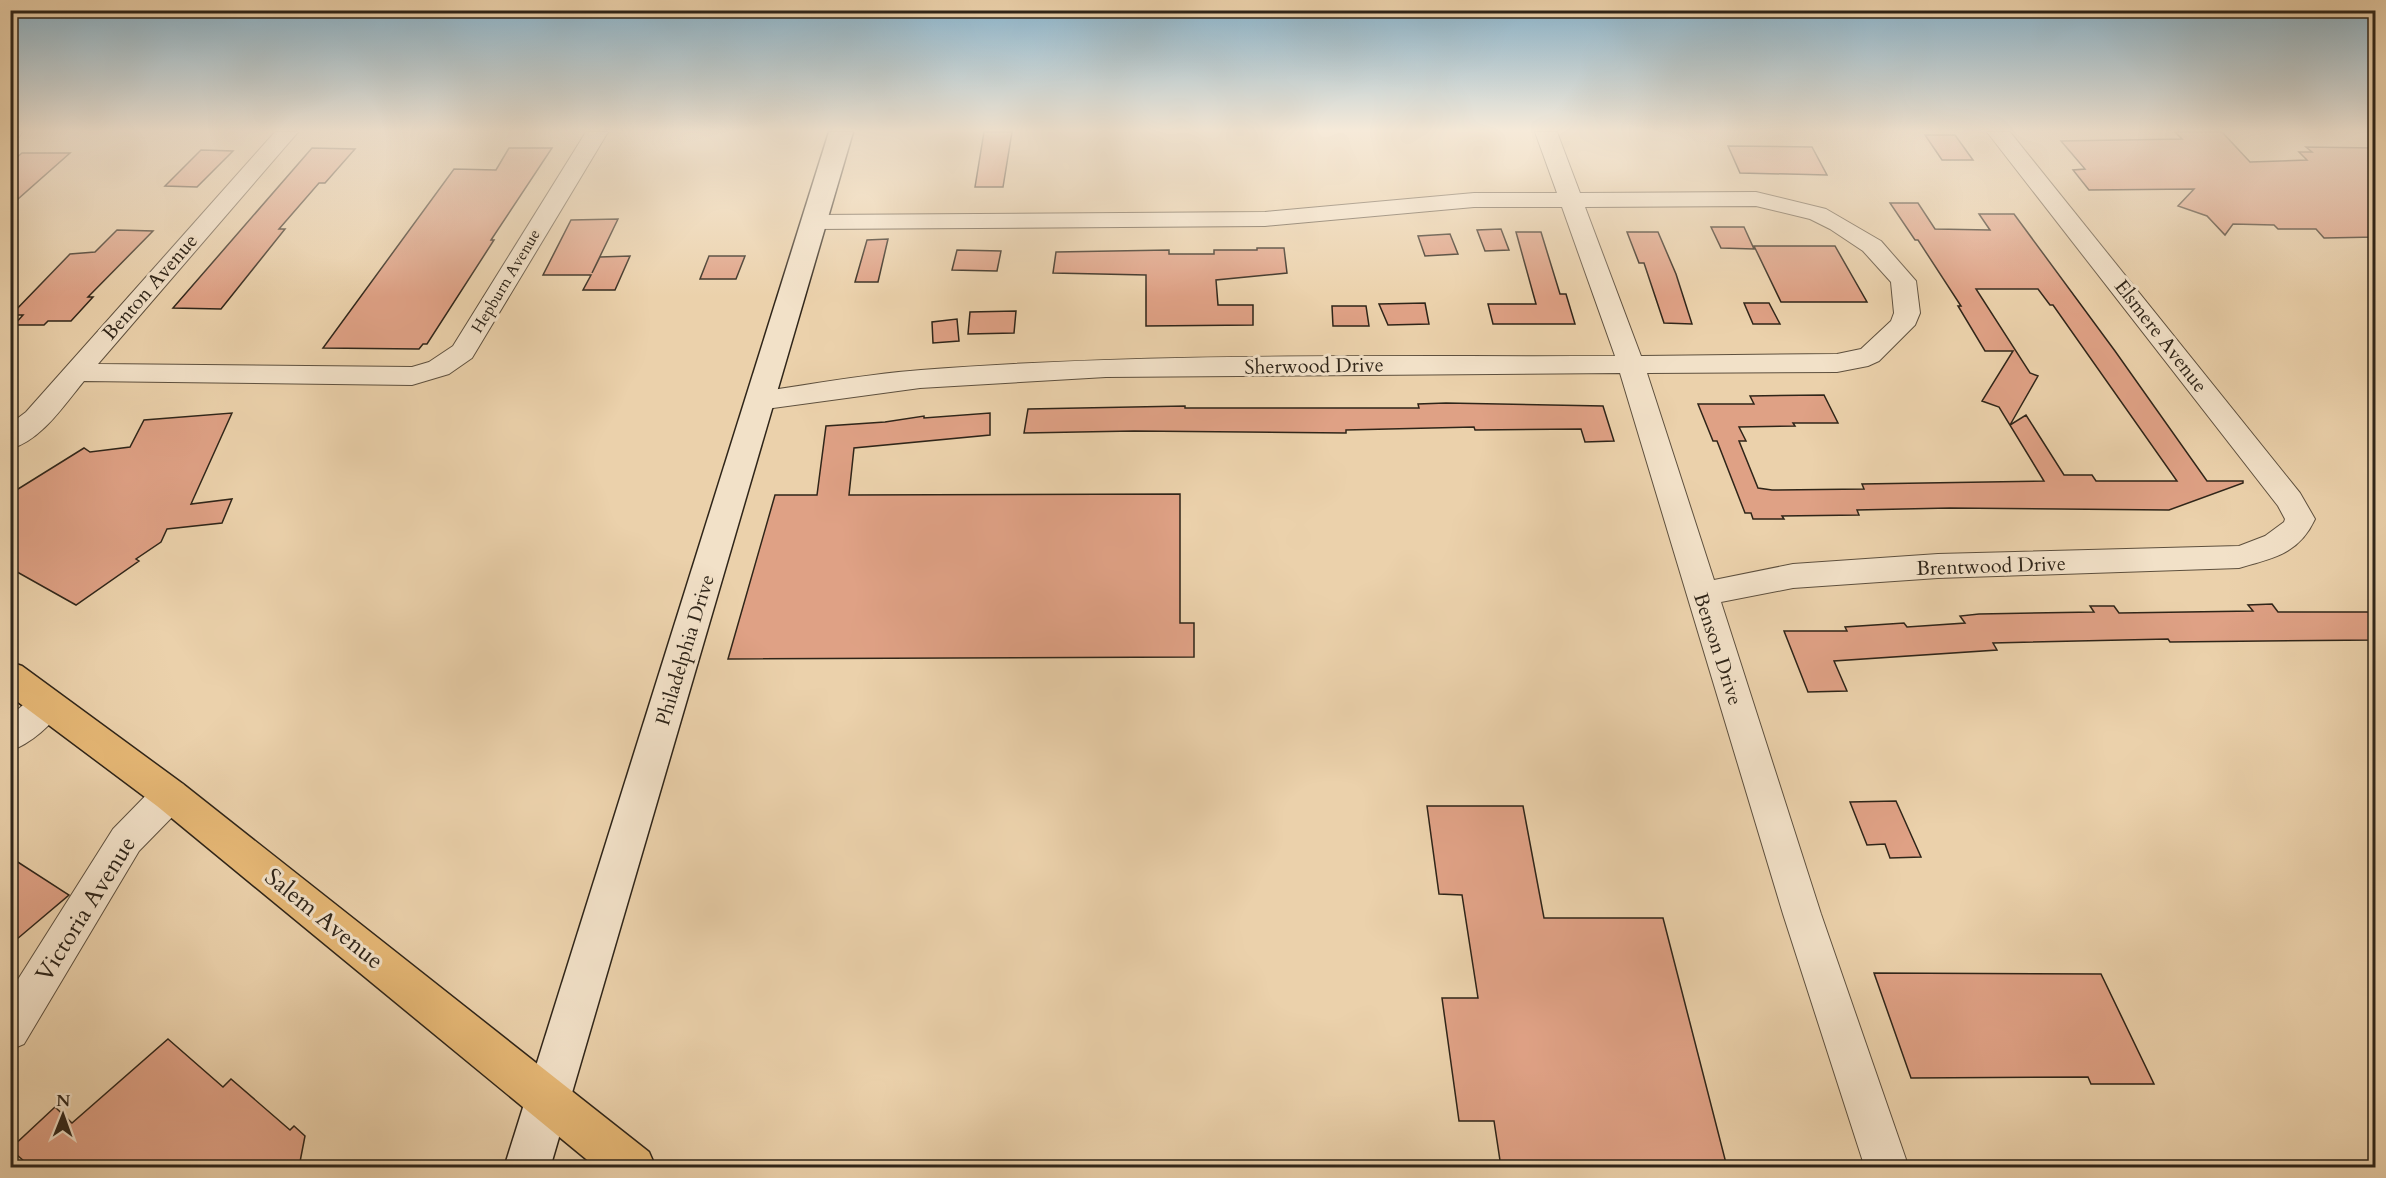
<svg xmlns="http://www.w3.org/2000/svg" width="2386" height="1178" viewBox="0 0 2386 1178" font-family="Cardo,serif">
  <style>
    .building { fill: #dfa185; stroke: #2f2519; stroke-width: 1.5; fill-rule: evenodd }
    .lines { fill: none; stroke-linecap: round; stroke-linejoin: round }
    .minor-casing { stroke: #5e503e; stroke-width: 2 }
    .secondary-casing { stroke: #2f2519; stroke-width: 3 }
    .primary-casing { stroke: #2f2519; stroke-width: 3 }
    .minor { fill: #f2e1c8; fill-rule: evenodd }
    .secondary { fill: #f2e1c8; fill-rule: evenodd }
    .primary { fill: #e6b876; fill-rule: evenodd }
    .labels { text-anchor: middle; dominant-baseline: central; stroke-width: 6; stroke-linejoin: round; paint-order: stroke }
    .far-street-label { font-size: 16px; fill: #2f2519; stroke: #f2e1c8 }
    .street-label { font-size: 20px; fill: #2f2519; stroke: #f2e1c8 }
    .near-street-label { font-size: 24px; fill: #2f2519; stroke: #f2e1c8 }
  </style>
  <rect width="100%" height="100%" fill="#ebd1ab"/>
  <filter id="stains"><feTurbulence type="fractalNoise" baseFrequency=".00333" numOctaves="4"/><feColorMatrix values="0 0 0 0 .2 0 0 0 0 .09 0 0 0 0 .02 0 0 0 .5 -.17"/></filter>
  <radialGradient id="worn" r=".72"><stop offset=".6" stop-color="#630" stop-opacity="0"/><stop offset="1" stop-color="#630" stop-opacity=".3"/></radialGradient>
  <!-- building -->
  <path class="building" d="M984,132H1012L1003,187H975Z
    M2175,132H2222L2250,162L2307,160L2299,152H2312L2306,147L2376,148V237L2324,238L2316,229H2278L2274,225L2233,224L2225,235L2207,216L2178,206L2194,189L2089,190L2073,170L2085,169L2061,141L2182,139Z
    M1925,135H1955L1973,160H1942Z
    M1728,146L1812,147L1827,175L1740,173Z
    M312,148L355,149L325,183H319L279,229H285L221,309L173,308Z
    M509,148H552L491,240H494L427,344H423L419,349L323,348L454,169L496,170Z
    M201,150L233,151L197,187L165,186Z
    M22,153H70L10,206V163Z
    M1890,203H1918L1935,229L1990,230L1979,214H2014L2115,351L2207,481H2243V483L2169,510L1950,508L1857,510L1859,515L1782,516L1784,519H1753L1751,513H1745L1717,441H1713L1698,404H1754L1750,396L1824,395L1838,423H1793L1795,426L1739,427L1746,441H1739L1758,488L1772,490L1864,489L1862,484L2044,481L1999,407L1982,401L2013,351H1985L1958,306H1961L1918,240H1915ZM1976,289H2038L2050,305H2053L2177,481H2096L2092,475H2064L2026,415L2010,425L2038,376L2030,373Z
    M618,219L592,273L600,257L630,256L615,290H583L591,275H543L571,220Z
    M1711,227H1744L1754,249L1721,248Z
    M1501,229L1509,250L1485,251L1477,230Z
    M117,230L153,231L88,297H93L71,321H48L44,325H14L23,315H11L70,254L95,252Z
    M1516,232H1541L1560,294H1566L1575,324H1493L1488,304H1536Z
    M1627,232H1658L1676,274L1692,324L1664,323L1644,263H1639Z
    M1450,234L1458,254L1425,256L1418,236Z
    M888,239L878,282H855L867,240Z
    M1754,246H1835L1867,302H1781Z
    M1257,248H1284L1287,273L1216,280L1218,305H1253V325L1146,326V275L1053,273L1056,252L1169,250V254H1214V250H1257Z
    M957,250L1001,251L997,271L952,270Z
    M709,256H745L736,279H700Z
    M1425,303L1429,324L1388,325L1379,304Z
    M1744,303H1769L1780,324H1753Z
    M1332,306H1366L1369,326H1333Z
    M1016,311L1014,333L968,334L970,312Z
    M957,319L959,341L933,343L932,322Z
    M1446,403L1603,406L1614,441L1585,442L1581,429L1475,430L1474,427L1346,430V433L1134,431L1024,433L1028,409L1185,406V408H1419L1418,404Z
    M232,413L191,504L232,499L222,523L167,529L161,542L136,559L139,561L76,605L10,568V494L84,448L90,452L130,447L144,420Z
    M990,413V435L854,448L849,495L1180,494V623H1194V657L728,659L775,495H817L826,426L885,422L924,416V418Z
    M2272,604L2278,612H2368L2376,622V640L2170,642L2168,639L1993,643L1997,650L1834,661L1847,691L1808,692L1784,631H1847L1845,627L1904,623L1907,627L1965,623L1960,616L1979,614L2094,612L2090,606H2114L2119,613L2253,611L2248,605Z
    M1896,801L1921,857L1890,858L1885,844L1867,845L1850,802Z
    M1427,806H1523L1544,918H1663L1727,1167H1501L1494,1121H1459L1442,998H1478L1462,895L1439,894Z
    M10,857L69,895L10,945Z
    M1874,973L2101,974L2154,1084H2091L2088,1077L1911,1078Z
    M168,1039L223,1087L231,1079L290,1130L294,1126L305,1136L299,1167H31L10,1149L55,1107L72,1123Z"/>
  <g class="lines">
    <defs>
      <path id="minor" d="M10,132H22L19,137L10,139Z
        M275,132H298L98,364L412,367L429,362L453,346L586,132H608L472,358L449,374L412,385L84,381C64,405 42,440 10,449V424L26,412Z
        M1535,132H1557L1580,193L1756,192L1826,209L1881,241L1916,281L1920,313L1915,325L1879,361L1868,366L1837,372L1647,373L1714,580L1793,564L1938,554L2239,546L2265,536L2284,522L2285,519L2278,506L1987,132H2010L2300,493L2315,519C2299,554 2273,558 2239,568L1938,578L1793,588L1721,602L1821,914L1909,1168H1865L1783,914L1620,373L1106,377L920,388L759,410L749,407L745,401L749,395L759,392C813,384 867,374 921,370C1151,352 1384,357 1615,356L1562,207H1474L1265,226L814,229L806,227L802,222L806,217L814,215L1265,212L1474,193H1557ZM1756,206L1810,219L1830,229L1863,251L1891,282L1894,313L1891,321L1861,349L1837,354L1641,356L1585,207Z
        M47,691L59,695L64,705C54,724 30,744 10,751V716L35,695Z
        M170,780L183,784L188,795L183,806L139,851L24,1044L10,1050V992L113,829L157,784Z"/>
      <path id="secondary" d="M829,132H853L550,1168H504Z"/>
      <path id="primary" d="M10,662L22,666L183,784L649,1152L656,1168H597L157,806L10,696Z"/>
    </defs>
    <!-- minor casing -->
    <use href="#minor" class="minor-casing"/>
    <!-- secondary casing -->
    <use href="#secondary" class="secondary-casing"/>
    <!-- primary casing -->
    <use href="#primary" class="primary-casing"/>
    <!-- minor -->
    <use href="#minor" class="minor"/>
    <!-- secondary -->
    <use href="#secondary" class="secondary"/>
    <!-- primary -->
    <use href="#primary" class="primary"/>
  </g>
  <!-- sky -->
  <linearGradient id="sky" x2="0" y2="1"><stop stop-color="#88b5cf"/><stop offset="0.44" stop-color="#f6ead9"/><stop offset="1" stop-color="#f6ead9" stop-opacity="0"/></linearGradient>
  <rect width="2386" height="297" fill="url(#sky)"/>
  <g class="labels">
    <!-- far-street labels -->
    <g class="far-street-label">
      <text transform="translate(506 281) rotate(-59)">Hepburn Avenue</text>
    </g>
    <!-- street labels -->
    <g class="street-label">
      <text transform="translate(150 287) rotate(-49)">Benton Avenue</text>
      <text transform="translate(2161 336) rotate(52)">Elsmere Avenue</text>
      <text transform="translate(1314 366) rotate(-1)">Sherwood Drive</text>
      <text transform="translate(1991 566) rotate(-2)">Brentwood Drive</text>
      <text transform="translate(1718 649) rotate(72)">Benson Drive</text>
      <text transform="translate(685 650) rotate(-73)">Philadelphia Drive</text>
    </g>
    <!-- near-street labels -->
    <g class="near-street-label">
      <text transform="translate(86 909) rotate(-58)">Victoria Avenue</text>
      <text transform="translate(324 919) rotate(39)">Salem Avenue</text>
    </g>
  </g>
  <!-- margin -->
  <rect width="2386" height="1178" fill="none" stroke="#ebd1ab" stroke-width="36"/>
  <rect x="12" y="12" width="2362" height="1154" fill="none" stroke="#2f2519" stroke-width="3"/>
  <rect x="18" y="18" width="2350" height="1142" fill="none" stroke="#2f2519" stroke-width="1.5"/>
  <!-- north arrow -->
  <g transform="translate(63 1115) rotate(1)" stroke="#f2e1c8" stroke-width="4.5" paint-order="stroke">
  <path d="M0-4.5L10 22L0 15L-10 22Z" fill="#2f2519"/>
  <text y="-9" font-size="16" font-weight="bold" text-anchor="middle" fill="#2f2519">N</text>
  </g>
  <rect width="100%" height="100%" filter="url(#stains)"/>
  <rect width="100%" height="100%" fill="url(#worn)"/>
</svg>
